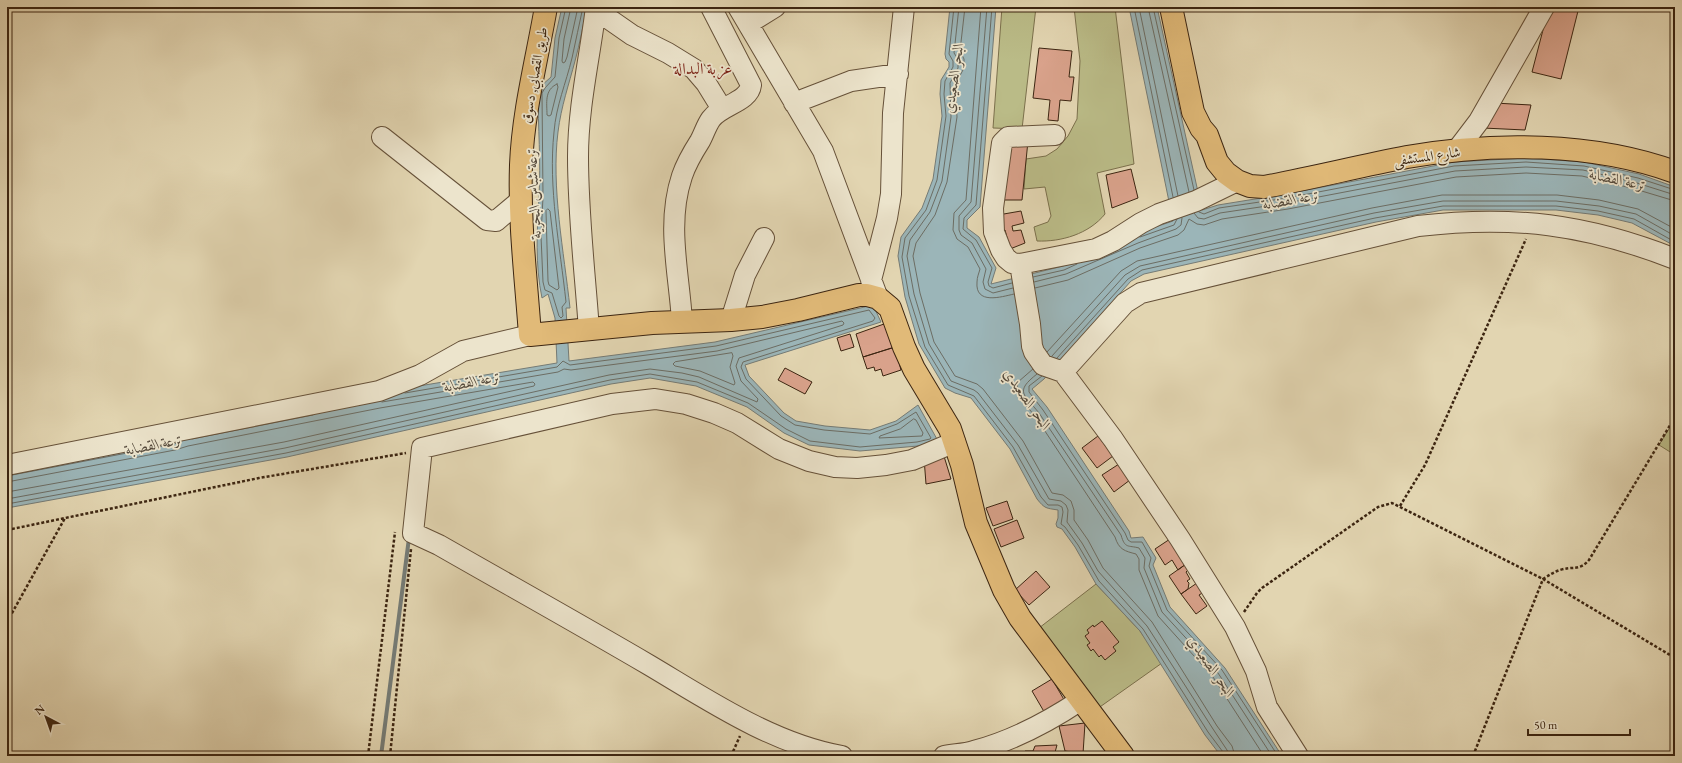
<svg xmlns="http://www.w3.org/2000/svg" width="1682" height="763" viewBox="0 0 1682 763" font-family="'EB Garamond',Amiri,serif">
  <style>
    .green { fill: #babb87; stroke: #7b704c }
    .water { fill: #9bb5b8; stroke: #757b75 }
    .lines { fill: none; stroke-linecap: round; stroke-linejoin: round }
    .shore { stroke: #6c6d64; stroke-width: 1 }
    .stream { stroke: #757b75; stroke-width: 4 }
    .building { fill: #d9a28b; stroke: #3c2511 }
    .minor-casing { stroke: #665139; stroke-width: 22 }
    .major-casing { stroke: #3c2511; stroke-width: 24 }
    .path { stroke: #3c2511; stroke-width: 2.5; stroke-dasharray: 3 2; stroke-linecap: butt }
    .minor { stroke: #ece4cc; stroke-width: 20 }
    .major { stroke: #e1ba78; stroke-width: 22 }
    .labels { text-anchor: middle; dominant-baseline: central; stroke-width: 3.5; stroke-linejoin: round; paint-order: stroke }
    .street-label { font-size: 14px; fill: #3c2511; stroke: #ece4cc }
    .water-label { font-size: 15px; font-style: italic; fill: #54493b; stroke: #ece4cc }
    .quarter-label { font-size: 16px; fill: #7a1f14; stroke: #ece4cc }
  </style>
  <rect width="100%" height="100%" fill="#e2d5b1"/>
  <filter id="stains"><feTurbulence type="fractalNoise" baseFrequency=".005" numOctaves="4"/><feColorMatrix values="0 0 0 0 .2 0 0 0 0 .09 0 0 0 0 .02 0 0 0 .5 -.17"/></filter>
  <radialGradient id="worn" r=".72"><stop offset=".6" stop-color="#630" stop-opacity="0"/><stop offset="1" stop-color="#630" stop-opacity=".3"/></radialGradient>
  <!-- green -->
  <path class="green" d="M1002,7H1036L1022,129L993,128Z
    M1074,7H1115L1134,164L1097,173L1105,214C1089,234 1061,242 1037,241L1034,227L1048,222L1051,216L1045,187L1024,189L1026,159L1046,156L1057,149L1068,136L1077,119L1080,61Z
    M1675,419V455L1659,445Z
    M1096,584L1140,631L1162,663L1097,709L1039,628Z"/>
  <!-- water -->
  <path class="water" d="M562,7H587C583,25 580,43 575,61C569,84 561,107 558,132C551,187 564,252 570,308H566L569,361L715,342L873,305L881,322L745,365L749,376L784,413L796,421L825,426L870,430L896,421L918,405L938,441L918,446L860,451L809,445L784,433L747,407L696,386L650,378L611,384L287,457L7,508V467L377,393L557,363L555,318L548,294L542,298C535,265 537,230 539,197C541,162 538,127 538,92L541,86L551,77L555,38Z
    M950,7H996L980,207L967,220V228L979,237L996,268L991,284L1063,266L1135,234L1173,221L1129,7H1157L1202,210L1218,205L1286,194L1454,162L1526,158L1584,162L1639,174L1675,187V246L1632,223L1598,215L1556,210H1443L1376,222L1144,274L1131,281L1044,379L1032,389L1047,407L1129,531L1131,538L1143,537L1156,558L1153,565L1170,607L1225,668L1282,756H1221L1205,735L1140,631L1096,584L1075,547L1062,529L1057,527L1056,524L1058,518V510C1046,508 1045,509 1037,499L1010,449L971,398L955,393L945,388L919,344L905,297L898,256L901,237L922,208L933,179L942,116L940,94L941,80L949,67V62L946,59L945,54Z"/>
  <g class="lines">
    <!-- shore -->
    <path class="shore" d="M566,7L559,38L555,77L545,88L542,93L543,197L541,236L543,282L545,290L552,293L559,316L561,318L563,316L562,307L566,302C560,246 548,188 554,132C556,106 566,83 572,58C576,41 579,24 583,7
      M571,7L564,39L562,61L563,63L565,62L567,57L578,7
      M954,7L949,54L953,61V67L945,81L944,94L946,116L937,180L926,210L905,238L902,257L909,296L925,347L948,385L974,396L1013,447L1041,497L1048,505H1058L1062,507L1063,512L1061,524L1065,527L1078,545L1099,581L1143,629L1208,732L1223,752V756
      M959,7L954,53L958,59V68L950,83L951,117L942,181L930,212L910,240L907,256L914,294L929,344L951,381L974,390L978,393L1018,445L1049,499L1061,501L1066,505L1068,510L1067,522L1082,543L1098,571L1147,626L1213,729L1227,750L1229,756
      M965,7L960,51L964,59V68L955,85L957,117L947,182L935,215L916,243L913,256L920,293L934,342L955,376L977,384L983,389L1023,441L1052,493L1063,495L1071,501L1074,510V520L1088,540L1103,568L1152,622L1217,726L1232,746L1235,756
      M981,7L966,200L954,213L953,230L957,239L968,247L980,269C979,273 977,277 977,282C975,305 1001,297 1014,294
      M987,7L971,202L959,216V230L961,235L972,243L986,269L983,282L985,289L993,293L1013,288
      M992,7L976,205L964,218L963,229L976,240L992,268L988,282L989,286L993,288L1012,283
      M1134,7L1173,197
      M1139,7L1178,196
      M1148,7L1189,192
      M1153,7L1194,190
      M557,84L558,87L551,115L549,116L547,115C547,103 544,90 557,84Z
      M548,209L550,211L559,288L557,290L549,285L548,281L546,211Z
      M1199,212L1204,214L1219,208L1287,198L1454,166L1526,162L1584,166L1638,178L1675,190
      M1194,213L1198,218L1204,219L1220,213L1287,203L1455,171L1526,167L1583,170L1637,183L1675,195
      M1140,237L1174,225L1177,219
      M1033,277L1064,270L1077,264
      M1034,282L1066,274L1138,243L1176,229L1181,225L1182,218
      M1035,288L1068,280L1140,248L1178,235L1184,230L1189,219L1197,224L1204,225L1222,219L1288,209L1456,177L1526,173L1582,176L1635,189L1675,201
      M1047,352L1121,271L1137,261L1372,208L1442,195H1557L1599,200L1638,209L1675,229
      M732,353L733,356L730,367L735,383L734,385L700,371L675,366L673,364L675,362Z
      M1052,356L1125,275L1140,266L1374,213L1443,201H1556L1599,206L1636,214L1675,236
      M1057,358L1128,279L1142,270L1375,218L1443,206H1556L1598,211L1634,219L1675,242
      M1033,369L1018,382L1017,388L1018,396L1035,416L1115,537C1119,550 1125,551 1136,554L1139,559V570L1158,616L1213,677L1264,756
      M1037,374C1014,392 1024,394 1039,413L1121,535C1125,549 1128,545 1139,548L1145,558L1144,568L1162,612L1218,673L1272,756
      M1042,376L1029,386V392L1043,410L1125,533L1128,540L1131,542H1142L1151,558L1149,566L1167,610L1222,670L1278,756
      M914,419L916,420L923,433L922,436L879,438L880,436L900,429Z
      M192,439L313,415
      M7,476L174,444L182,441
      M7,482L175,450L188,446L380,408L533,382L535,384L534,386L284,442L7,492
      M7,499L285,448L609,375L650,369L682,373L699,377L757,402L758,399L741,381L736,366L739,358L843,325L844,323L842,321L717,351L571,370L564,369L558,372L382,402
      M7,504L286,453L610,380L650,374L697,382L748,403L786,429L810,441L860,447L917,442L930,439L931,438L916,412L897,424L870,434L824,430L795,425L781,416L746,379L741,367L743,362L873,321L875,318L869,310L716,346L570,365L563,361L557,367L405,393"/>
    <!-- stream -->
    <path class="stream" d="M381,756L409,538"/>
  </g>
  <!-- building -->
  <path class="building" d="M1549,7H1579L1561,79L1532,72Z
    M1039,48L1072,51L1069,77H1074L1071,101L1060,100L1058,121L1048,120L1050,100L1033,98Z
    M1494,103L1531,105L1525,130L1483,128Z
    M1028,141L1022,200H999L1007,142Z
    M1131,169L1138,198L1112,208L1106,175Z
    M1021,211L1024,223L1012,226L1013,231L1021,230L1025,243L1010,249L1005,230H1000L998,215Z
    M884,324L895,347L863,357L856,334Z
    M850,334L854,347L841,351L837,338Z
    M895,347L901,370L883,376L881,369L875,371L874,367L867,369L863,357Z
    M785,368L812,382L805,394L778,380Z
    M1098,436L1113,456L1097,468L1082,448Z
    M943,453L951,479L926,484L924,458Z
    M1119,464L1130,480L1114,492L1102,475Z
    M1007,501L1013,519L993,526L986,508Z
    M1017,520L1024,538L1001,547L994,529Z
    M1170,539L1186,564L1178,570L1172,560L1165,565L1155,549Z
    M1186,564L1189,569L1186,572L1190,579L1187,581L1189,583L1188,589L1181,594L1169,576Z
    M1036,571L1050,587L1029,605L1015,590Z
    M1197,583L1204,592L1199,595L1207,606L1196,614L1181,594Z
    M1102,621L1119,642L1113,647L1116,651L1105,660L1101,655L1099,657L1093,649L1091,651L1087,645L1090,643L1085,636L1089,633L1087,630L1093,625L1094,627Z
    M1052,679L1066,703L1046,715L1032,691Z
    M1085,723L1083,754L1065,751L1059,726Z
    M1057,745L1054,756H1024L1025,751H1033L1035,746Z"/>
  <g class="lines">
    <defs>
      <path id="minor" d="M738,7L823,151L878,298
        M596,10L632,35L668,53L694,69L706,83L722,109
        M749,23L775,7
        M794,103L851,81L898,74
        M1055,135L1008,137L1002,143L993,208L994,232L1001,250L1006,258L1012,263L1020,264L1096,249L1113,241L1141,223L1159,214L1196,201L1237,181
        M382,137L487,220L496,221L521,200
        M1457,150L1479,121L1544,7
        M1020,264L1030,324L1032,346L1034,352L1043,365L1063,372L1113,439L1180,539L1235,627L1256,671L1267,707L1298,756
        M871,280L887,218L891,194L893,113L904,7
        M731,320L745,275L764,238
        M682,321C679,272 666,224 682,176C686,164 693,152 700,141C704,134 706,126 711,119C721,105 749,102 751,85L711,7
        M589,330C585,273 578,215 578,157C578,106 590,57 596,7
        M1063,372L1125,303L1141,293L1418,226C1514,215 1586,224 1675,259
        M7,465L379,391L420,375L463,351L530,335
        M842,756C773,744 708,700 649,665C579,624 509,585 439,545L413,533L422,448L612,404L655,399L686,404L714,413L737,423L779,449L809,461L835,467L857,468L886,465L912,460L955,442
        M944,756C954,754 965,754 974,751C1012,741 1048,722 1081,700"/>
      <path id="major" d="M546,7C537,59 523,112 521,165C519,222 526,278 530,335L652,323L731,320L762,317L798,310L859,295H867L878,298L890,308L904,347L914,369L950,429L962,465L976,523L1004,590L1020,618L1123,756
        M1171,7L1193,112L1201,128L1207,135L1217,162L1226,173L1237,181L1250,186L1264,187C1312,178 1360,166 1407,157C1492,142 1593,142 1675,172"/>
    </defs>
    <!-- minor casing -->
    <use href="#minor" class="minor-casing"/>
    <!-- major casing -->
    <use href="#major" class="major-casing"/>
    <!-- path -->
    <path class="path" d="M1400,506L1425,465L1526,239
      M7,530L259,478L406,453
      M1244,612L1257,593L1262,588L1378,507L1392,503L1543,579L1675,658
      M7,622L65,518
      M368,756L395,532
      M390,756L411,549
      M731,756L740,736
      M1473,756L1543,579C1549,575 1554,572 1560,570C1572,566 1580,571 1589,560L1675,417"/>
    <!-- minor -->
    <use href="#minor" class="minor"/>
    <!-- major -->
    <use href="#major" class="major"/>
  </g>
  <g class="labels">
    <!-- street labels -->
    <g class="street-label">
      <text transform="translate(534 75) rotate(-80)">طريق القصابي, دسوق</text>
      <text transform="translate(1427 156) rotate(-8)">شارع المستشفى</text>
    </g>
    <!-- water labels -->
    <g class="water-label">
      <text transform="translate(953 78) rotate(-82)">البحر الصعيدي</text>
      <text transform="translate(1618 179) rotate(12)">ترعة القضابة</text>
      <text transform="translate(533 193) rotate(-93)">ترعة شباس البحرية</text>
      <text transform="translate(1291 199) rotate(-10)">ترعة القضابة</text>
      <text transform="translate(472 381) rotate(-11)">ترعة القضابة</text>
      <text transform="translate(1028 399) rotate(55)">البحر الصعيدي</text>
      <text transform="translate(154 444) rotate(-11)">ترعة القضابة</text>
      <text transform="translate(1212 666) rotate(55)">البحر الصعيدي</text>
    </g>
    <!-- quarter labels -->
    <g class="quarter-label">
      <text x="703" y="68">عزبة البدالة</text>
    </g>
  </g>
  <!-- margin -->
  <rect width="1682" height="763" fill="none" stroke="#e2d5b1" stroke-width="24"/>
  <rect x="8" y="8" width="1666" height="747" fill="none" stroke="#3c2511" stroke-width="2"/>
  <rect x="12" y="12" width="1658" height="739" fill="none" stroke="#3c2511"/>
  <!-- north arrow -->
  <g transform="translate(46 717) rotate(319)" stroke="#ece4cc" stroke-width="3" paint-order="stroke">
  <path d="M0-3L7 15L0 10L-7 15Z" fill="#3c2511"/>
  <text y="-6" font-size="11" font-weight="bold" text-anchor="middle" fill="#3c2511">N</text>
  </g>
  <!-- scale -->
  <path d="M1528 729v6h102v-6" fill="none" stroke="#3c2511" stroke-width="2"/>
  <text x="1534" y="729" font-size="12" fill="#3c2511" stroke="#ece4cc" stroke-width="3" paint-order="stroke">50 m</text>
  <rect width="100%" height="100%" filter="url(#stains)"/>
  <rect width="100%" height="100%" fill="url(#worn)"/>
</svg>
